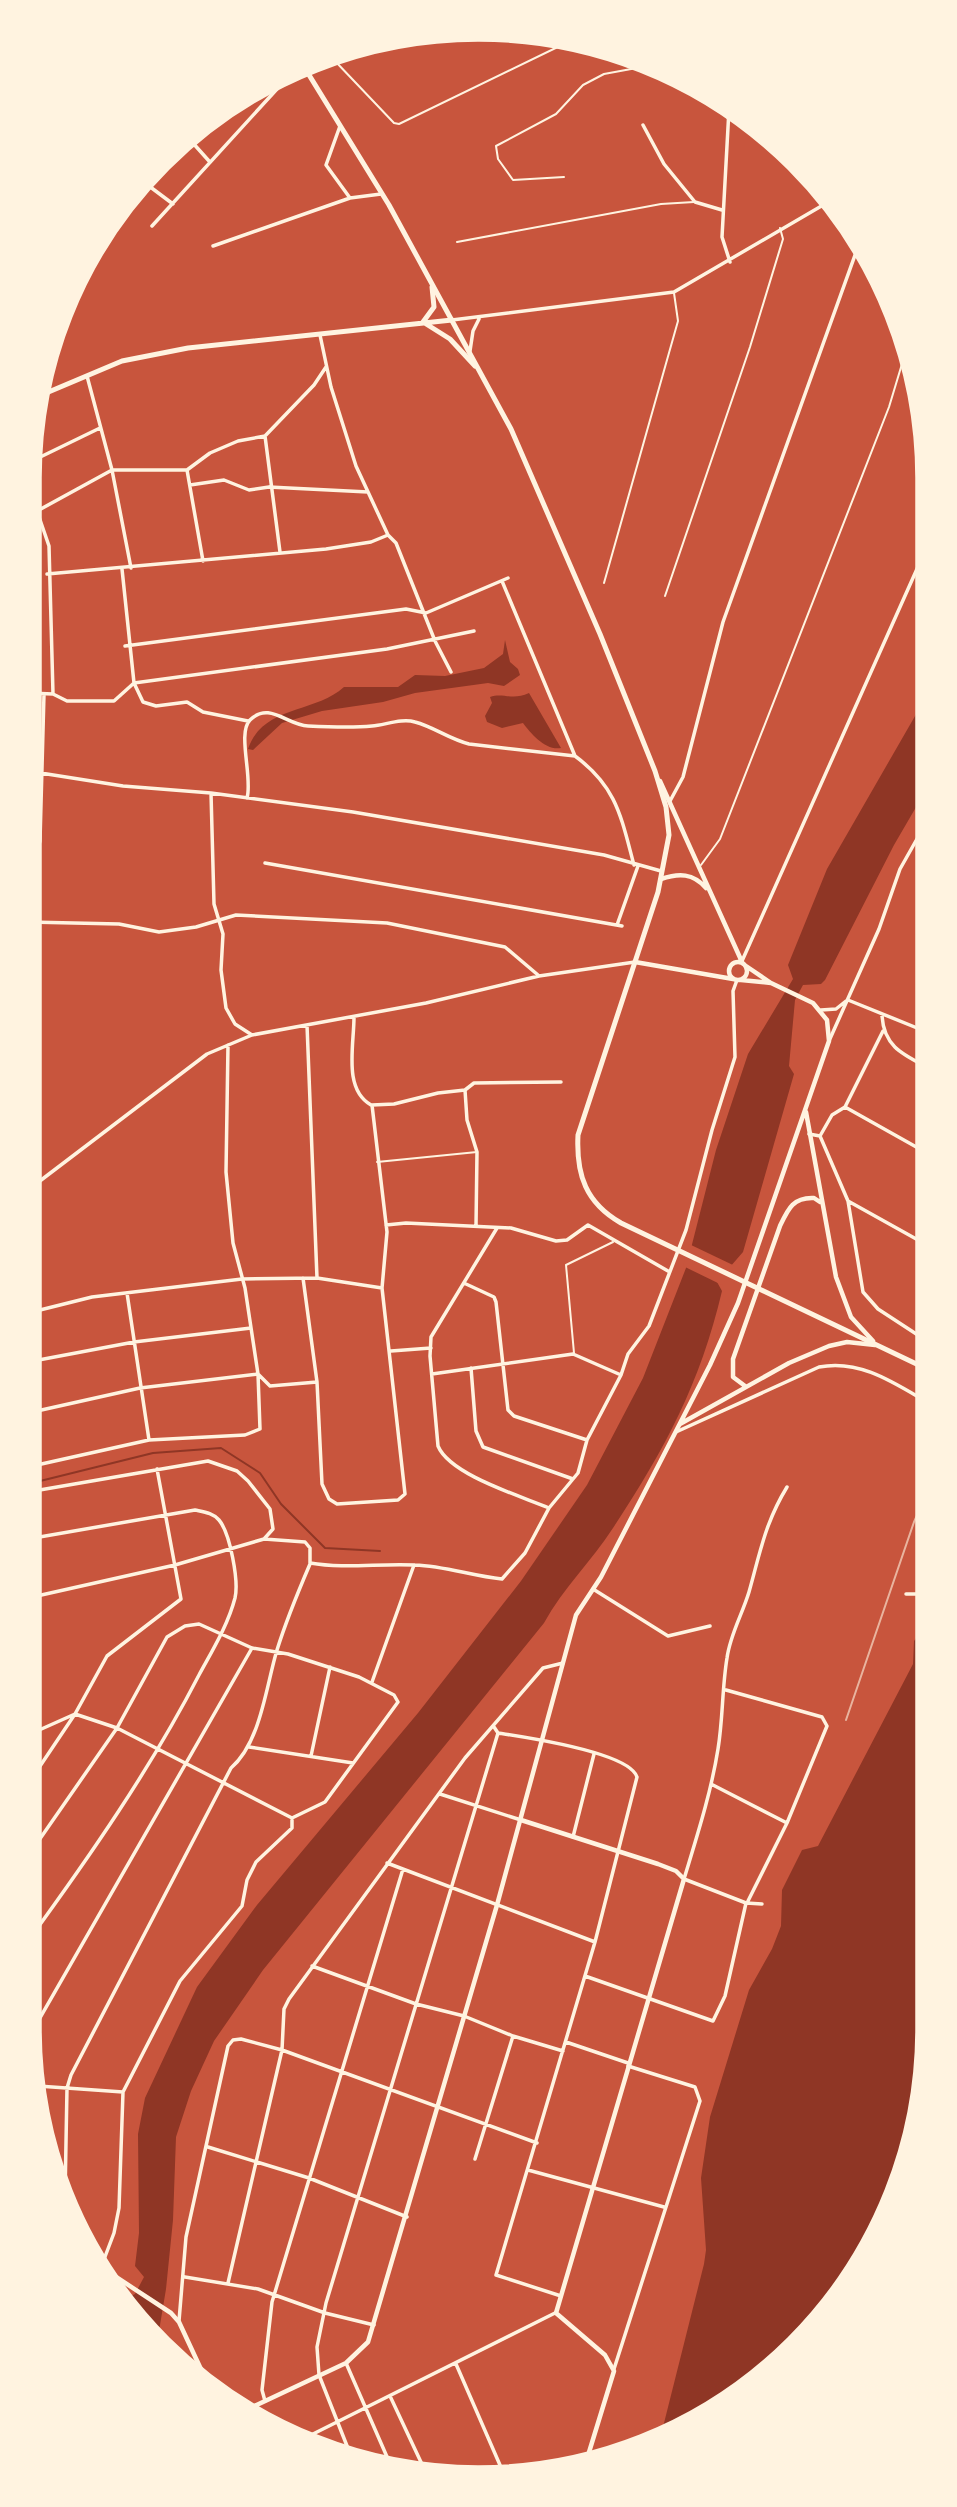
<svg xmlns="http://www.w3.org/2000/svg" width="957" height="2507" viewBox="0 0 957 2507" font-family="Roboto,sans-serif">
  <style>
    .water { fill: #8f3625 }
    .pier { fill: #c8553d }
    .lines { fill: none; stroke-linecap: round; stroke-linejoin: round }
    .stream { stroke: #8f3625; stroke-width: 2 }
    .service { stroke: #fff3e0; stroke-width: 2 }
    .minor { stroke: #fff3e0; stroke-width: 3.5 }
    .tertiary { stroke: #fff3e0; stroke-width: 4.5 }
    .secondary { stroke: #fff3e0; stroke-width: 4.5 }
    .primary { stroke: #fff3e0; stroke-width: 5 }
    .trunk { stroke: #fff3e0; stroke-width: 5 }
    .rail { stroke: #e9b49f; stroke-width: 2 }
    .rim { fill: none; stroke: #fff3e0; stroke-width: 3.5 }
  </style>
  <rect width="100%" height="100%" fill="#c8553d"/>
  <!-- water -->
  <path class="water" d="M505,640L510,662L518,669L520,675L504,686L488,683L415,693L383,702L322,711L282,723L253,750L248,749C263,705 314,714 344,687H398L415,675L445,676L484,668L503,654Z
    M529,693L561,748C546,751 531,734 523,723L502,728L487,722L485,716L492,703L490,697C503,692 512,701 529,693Z
    M926,697V790L894,845L825,980L821,984L803,985L795,1000L789,1066L794,1074L743,1252L717,1282L722,1291C700,1384 665,1449 613,1528C592,1561 563,1588 544,1623L263,1970L214,2041L191,2091L176,2137L173,2220L166,2289L159,2331L154,2337L140,2325L125,2299L135,2294L144,2277L135,2266L139,2233L138,2134L145,2098L197,1987L257,1905L418,1713L521,1581L587,1485L643,1378L686,1268L716,1150L748,1054L793,979L788,965L827,869Z
    M928,1627L929,2028L914,2145L836,2302L728,2403L662,2431L704,2264L706,2250L701,2178L710,2117L749,1990L772,1949L781,1926L782,1890L802,1850L818,1846L913,1664L914,1641L923,1628Z"/>
  <!-- pier -->
  <path class="pier" d="M689,1244L735,1266L722,1285L683,1266Z"/>
  <g class="lines">
    <!-- stream -->
    <path class="stream" d="M28,1484L153,1453L221,1448L260,1473L281,1504L325,1548L380,1551"/>
    <!-- service -->
    <path class="service" d="M335,61L394,123L399,124L568,42
      M564,177L513,180L498,159L496,146L556,114L583,85L604,74L642,67L659,70
      M457,242L661,204L694,202
      M604,583L678,321L674,293
      M665,596L750,347L783,239L780,228
      M701,865L720,839L889,407L905,354
      M377,1162L477,1152
      M574,1353L566,1265L613,1242"/>
    <!-- minor -->
    <path class="minor" d="M729,109L722,237L730,262
      M643,125L664,164L695,202L722,210
      M340,126L326,165L350,198L381,194
      M192,142L209,161
      M145,183L173,204
      M152,226L277,89L282,79
      M213,246L350,198
      M452,320L674,292L830,201
      M320,335L331,387L356,466L388,535L396,543L435,641L451,672
      M470,351L473,331L479,319
      M87,376L112,470L131,568
      M265,436L280,552
      M30,462L100,428
      M187,470L210,453L238,441L265,436L314,385L326,367
      M187,470L203,561
      M190,485L224,480L249,490L269,487L368,492
      M37,511L49,546L53,694
      M28,516L112,470H187
      M122,569L134,683L143,702L156,706L187,702L203,712L248,721
      M47,574L326,549L371,542L388,535
      M502,581L575,756C617,787 621,817 634,865
      M125,646L406,609L426,613L508,578
      M28,693L53,694L67,701H114L134,683L387,649L474,631
      M28,771L123,786L211,793L353,812L604,855L661,871
      M211,793L214,904L223,934L221,970L226,1008L235,1024L252,1035
      M247,798C253,778 237,733 250,720C269,701 287,725 308,726C329,727 352,728 372,726C385,725 402,718 415,722C434,727 449,739 469,744L575,756
      M670,801L683,777L723,622L859,244
      M265,863L622,926
      M28,884L40,841L44,694
      M28,922L119,924L159,932L196,927L236,915L387,923L505,947L538,975
      M617,925L638,866
      M742,961L925,551
      M848,1000L927,1032
      M821,1010L836,1009L846,1001
      M882,1016C884,1046 902,1054 927,1067
      M354,1017C354,1046 343,1089 371,1105
      M307,1025L317,1278
      M829,1041L879,929L900,869L926,823
      M465,1090L467,1120L477,1152L476,1226
      M372,1105L394,1104L438,1093L465,1090L474,1083L561,1082
      M845,1107L927,1153
      M809,1134L820,1136L848,1201L927,1245
      M820,1136L832,1115L845,1107L883,1031
      M28,1190L207,1054L252,1035L426,1003L539,976L635,962
      M848,1201L863,1292L878,1309L927,1341
      M386,1225L406,1223L511,1228L556,1241L567,1240L588,1225L668,1271
      M497,1228L431,1337L430,1356L438,1446C450,1475 521,1496 549,1508
      M303,1278L317,1382L322,1484L329,1499L337,1504L398,1500L405,1494L382,1288L387,1232L372,1105
      M466,1284L494,1297L496,1302L508,1410L514,1416L587,1440
      M127,1293L149,1440
      M28,1313L92,1297L242,1279L317,1278L382,1288
      M391,1351L431,1348
      M28,1362L134,1342L251,1328
      M471,1368L476,1431L483,1447L573,1479
      M432,1374L573,1354L621,1375
      M28,1413L140,1388L258,1374L270,1386L317,1382
      M676,1432L819,1367C859,1359 893,1382 927,1402
      M28,1443L33,1466
      M28,1467L149,1440L245,1435L260,1429L258,1374L245,1288L233,1243L226,1172L228,1045
      M28,1492L208,1461L237,1471L248,1481L270,1509L273,1529L264,1539
      M28,1539L195,1510C204,1512 213,1513 219,1520C230,1533 239,1581 235,1598C228,1625 212,1651 199,1675C151,1768 90,1856 28,1941
      M593,1589L668,1636L710,1626
      M906,1594H922L928,1590
      M28,1598L175,1565L264,1539L305,1542L310,1548V1563C345,1569 380,1563 415,1565C445,1566 472,1576 502,1579L525,1553L549,1508L578,1473L587,1440L621,1375L628,1354L649,1326L686,1230L712,1130L735,1057L733,991L737,980
      M372,1682L414,1565
      M726,1690L822,1717L827,1726L787,1823L748,1901
      M494,1727L498,1733C524,1737 629,1752 637,1777L595,1942L496,2275L561,2296
      M28,1735L75,1714L117,1728L292,1818
      M249,1747L353,1763
      M311,1756L330,1667
      M28,1784L75,1714L107,1656L181,1599L157,1469
      M711,1784L787,1823
      M440,1794L521,1820
      M573,1837L594,1754
      M28,1856L117,1728L167,1637L185,1626L199,1624L252,1648L288,1654L359,1677L394,1695L398,1702L325,1802L292,1818V1828L256,1862L247,1880L242,1906L180,1981L123,2092L119,2208L114,2233L103,2262
      M387,1863L595,1942
      M762,1904L746,1903L684,1879C697,1836 711,1793 718,1749C723,1719 722,1688 727,1658C730,1635 742,1615 749,1592C760,1553 765,1523 787,1487
      M312,1966L416,2004L464,2016L513,2036L563,2051
      M585,1976L713,2021L725,1996L746,1903
      M29,2037L252,1648
      M566,2042L628,2063
      M38,2086L123,2092
      M208,2147L309,2178L407,2217
      M475,2159L513,2036
      M528,2170L664,2207
      M65,2197L67,2088L71,2075L231,1768C261,1742 266,1686 277,1650C286,1621 298,1592 310,1564
      M185,2277L258,2289L325,2313L374,2325
      M228,2283L282,2050L284,2009L289,1999L465,1758L543,1668L563,1663
      M179,2321L186,2237L228,2046L233,2040L241,2039L282,2050L537,2143
      M346,2363L391,2466
      M456,2364L503,2472
      M614,2369L700,2101L695,2087L628,2066
      M390,2396L427,2475
      M265,2401L262,2390L272,2302L403,1869
      M256,2405L266,2423
      M307,2437L555,2313
      M349,2451L319,2375L317,2347L326,2303L498,1733"/>
    <!-- tertiary -->
    <path class="tertiary" d="M110,2273L171,2313L179,2322L206,2380"/>
    <!-- secondary -->
    <path class="secondary" d="M660,781L742,962
      M661,879C679,873 693,873 706,888
      M729 971a9 9 0 1 1 18 0a9 9 0 1 1-18 0Z
      M635,962L733,979
      M746,966L771,983
      M806,1112L836,1277L851,1317L873,1341
      M745,1386L733,1377V1359L780,1226C788,1209 793,1197 814,1198L820,1202
      M680,1424L789,1363L829,1346L847,1342L875,1345
      M521,1820L658,1864L676,1871L684,1879L556,2313L605,2355L614,2371L586,2462
      M244,2411L346,2363L368,2342L497,1905L576,1615L601,1577L710,1365L738,1303L829,1041L827,1020L813,1003L771,983L741,980"/>
    <!-- primary -->
    <path class="primary" d="M432,287L434,307L423,322L450,339L475,366
      M39,396L122,361L188,348L452,320"/>
    <!-- trunk -->
    <path class="trunk" d="M306,70L389,205L511,429L600,634L655,771L666,807L669,835L658,892L578,1135C576,1175 586,1203 621,1223L927,1369"/>
    <!-- rail -->
    <path class="rail" d="M846,1720L914,1522L928,1491"/>
  </g>
  <!-- crop -->
  <path d="M0 0H957V2507H0ZM478 40H479A438 438 0 0 1 917 478V2029A438 438 0 0 1 479 2467H478A438 438 0 0 1 40 2029V478A438 438 0 0 1 478 40Z" fill="#fff3e0" fill-rule="evenodd"/>
  <path class="rim" d="M478 40H479A438 438 0 0 1 917 478V2029A438 438 0 0 1 479 2467H478A438 438 0 0 1 40 2029V478A438 438 0 0 1 478 40Z"/>
</svg>
